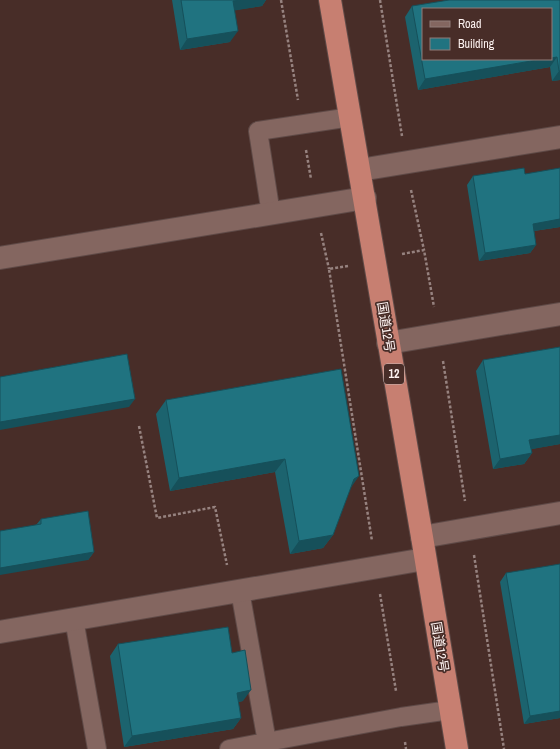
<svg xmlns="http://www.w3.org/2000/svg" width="560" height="749" viewBox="0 0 560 749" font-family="'Archivo Narrow','Noto Sans JP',sans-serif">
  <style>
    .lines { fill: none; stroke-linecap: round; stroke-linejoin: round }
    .service-casing { stroke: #5f4a47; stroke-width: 20 }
    .minor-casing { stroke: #5f4a47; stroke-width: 24 }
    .trunk-casing { stroke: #5f4a47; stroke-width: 24 }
    .path { stroke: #96827f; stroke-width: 2.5; stroke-dasharray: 3 2; stroke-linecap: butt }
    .service { stroke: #846660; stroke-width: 18 }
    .minor { stroke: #846660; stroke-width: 22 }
    .trunk { stroke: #c77f71; stroke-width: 22 }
    .wall { fill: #1c636e }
    .shaded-wall { fill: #16505a }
    .building { fill: #207380; stroke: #16505a }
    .labels { text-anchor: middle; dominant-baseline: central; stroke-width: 3.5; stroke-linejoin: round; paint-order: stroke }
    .shield { fill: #482d28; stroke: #c7b7b4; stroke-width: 1 }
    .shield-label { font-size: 12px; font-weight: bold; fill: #fdf2f0 }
    .street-label { font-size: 13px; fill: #fdf2f0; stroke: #482d28 }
  </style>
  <rect width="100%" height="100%" fill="#482d28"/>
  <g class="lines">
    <defs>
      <path id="service" d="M271,214L258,131L351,117
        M240,591L267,742
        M74,619L97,749
        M229,749L401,717L450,710"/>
      <path id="minor" d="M360,170L560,137
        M0,258L365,198
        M388,343L560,314
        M422,537L560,513
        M0,632L425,559"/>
      <path id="trunk" d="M330,0L422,537L457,749"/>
    </defs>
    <!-- service casing -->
    <use href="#service" class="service-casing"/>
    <!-- minor casing -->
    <use href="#minor" class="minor-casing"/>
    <!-- trunk casing -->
    <use href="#trunk" class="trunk-casing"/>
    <!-- path -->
    <path class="path" d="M281,0L298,100
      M380,0L402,136
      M306,150L311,179
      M411,190L424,250
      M321,233L329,269
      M402,254L424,250L434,307
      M348,266L329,269L372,541
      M443,361L465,501
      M139,426L157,518L215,507L227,565
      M474,555L504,749
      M380,594L396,691
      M405,742L406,749"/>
    <!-- service -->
    <use href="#service" class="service"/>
    <!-- minor -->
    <use href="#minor" class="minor"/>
    <!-- trunk -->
    <use href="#trunk" class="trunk"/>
  </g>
  <!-- wall -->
  <path class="wall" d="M172,0H266L262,6L235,10L230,42L180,50Z
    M560,0V80L552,81L550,67L418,90L405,17L412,6Z
    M525,174L560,227L534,231L536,245L530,253L479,261L467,185L473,176Z
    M560,347V444L531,449L532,453L524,464L493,469L476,371L483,360Z
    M166,400L350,489L333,535L323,548L290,554L275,472L170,491L156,414Z
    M41,519L94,552L88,560L36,525Z
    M506,573L560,718L524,724L500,582Z
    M118,644L232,653L243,701L238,702L241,718L233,729L124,747L110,656Z"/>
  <!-- shaded-wall -->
  <path class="shaded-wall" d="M241,0H266L262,6L226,12L233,1Z
    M238,31L230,42L180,50L187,39Z
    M557,57L550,67L418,90L425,79L543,59H551V58Z
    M559,71H560V80L552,81Z
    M560,219V227L527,232L533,224Z
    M536,245L530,253L479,261L485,253Z
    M135,399L129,407L0,430V422Z
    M560,435V444L522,451L529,440Z
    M532,453L524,464L493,469L500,459Z
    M285,459L275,472L170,491L179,478Z
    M359,476L350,489L354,479Z
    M333,535L323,548L290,554L299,541Z
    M94,552L88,560L0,575V568Z
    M251,690L243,701L229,704L237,693Z
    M560,711V718L524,724L530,716Z
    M241,718L233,729L124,747L132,736Z"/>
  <!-- building -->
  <path class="building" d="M181,0H241L233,1L238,31L187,39Z
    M449,0H560V71H559L557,57L551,58V9H423V59H543L425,79L412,6Z
    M524,168L525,174L560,168V219L533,224L536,245L485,253L473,176Z
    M560,347V435L529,440L532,453L500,459L483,360Z
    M127,354L135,399L0,422V377Z
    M341,369L359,476L354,479L333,535L299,541L285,459L179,478L166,400Z
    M88,511L94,552L0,568V531L41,524V519Z
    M560,564V711L530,716L506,573Z
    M228,627L232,653L245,650L251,690L237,693L241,718L132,736L118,644Z"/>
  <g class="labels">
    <!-- shield labels -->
    <rect class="shield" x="384" y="364" width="20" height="20" rx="3"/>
    <g class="shield-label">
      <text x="394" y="374">12</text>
    </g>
    <!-- street labels -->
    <g class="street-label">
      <text transform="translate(386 327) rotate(81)">国道12号</text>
      <text transform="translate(440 647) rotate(81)">国道12号</text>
    </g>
  </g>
  <!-- legend -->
  <rect x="422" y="8" width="130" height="52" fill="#482d28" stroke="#907c78"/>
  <rect x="430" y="21" width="20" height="6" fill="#846660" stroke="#907c78"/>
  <text x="458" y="28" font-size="12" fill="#fdf2f0">Road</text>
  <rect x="430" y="38" width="20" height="12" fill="#207380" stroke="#907c78"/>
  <text x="458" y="48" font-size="12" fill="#fdf2f0">Building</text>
</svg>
